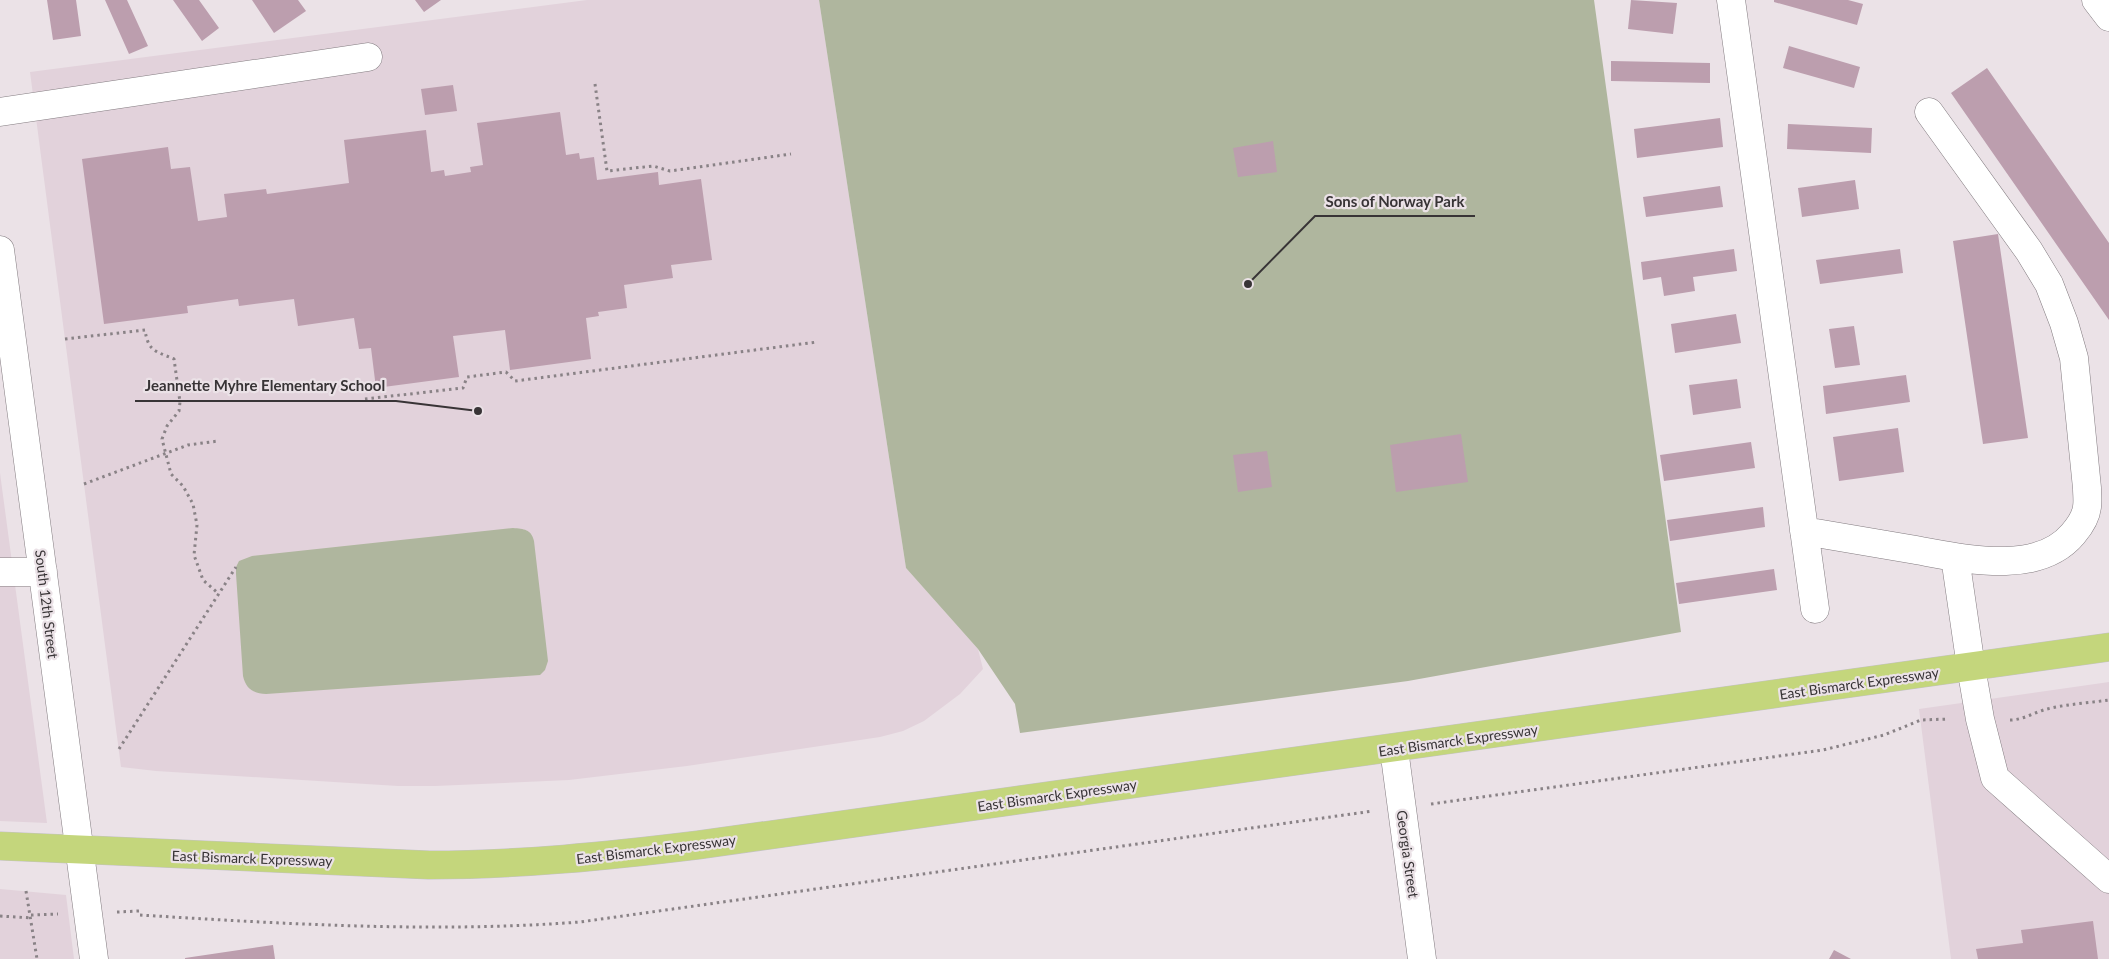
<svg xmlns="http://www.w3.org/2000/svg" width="2109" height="959" viewBox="0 0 2109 959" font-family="Lato,sans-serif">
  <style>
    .built { fill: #e2d2db }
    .green { fill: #afb69e }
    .building { fill: #bc9eae }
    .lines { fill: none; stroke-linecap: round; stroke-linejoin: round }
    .minor-casing { stroke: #837c80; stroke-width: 29 }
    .major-casing { stroke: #c3c2c3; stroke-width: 29 }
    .path { stroke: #898286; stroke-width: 3; stroke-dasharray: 2.5 4; stroke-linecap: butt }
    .minor { stroke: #fff; stroke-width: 28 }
    .major { stroke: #c4d67c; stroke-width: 28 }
    .labels { text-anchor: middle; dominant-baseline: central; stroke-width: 4.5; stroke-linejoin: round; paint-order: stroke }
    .street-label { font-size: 14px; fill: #383436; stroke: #ebe2e7 }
    .leader { fill: none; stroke: #383436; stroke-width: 2 }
    .callout-dot { fill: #383436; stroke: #ebe2e7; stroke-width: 2 }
    .callout-label { font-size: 15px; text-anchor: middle; font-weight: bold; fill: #383436; stroke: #ebe2e7; stroke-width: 4.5; stroke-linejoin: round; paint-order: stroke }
  </style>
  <rect width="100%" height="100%" fill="#ebe2e7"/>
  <!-- built -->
  <path class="built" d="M587,0H819L906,568L978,649L983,669L960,694L924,721L903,731L880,737L687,766L569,780L435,786H398L156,771L121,767L30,72Z
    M0,473L47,823L0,821Z
    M2109,682V959H1951L1919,709Z
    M0,889L66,895L74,959H0Z"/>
  <!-- green -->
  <path class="green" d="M819,0H1594L1681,632L1408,681L1020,733L1015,704L978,649L906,568Z
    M513,528C524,529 531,529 534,541L548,661L545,670L540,675L266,694C253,693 246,689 243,676L236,574V567L239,561L252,556Z"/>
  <!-- building -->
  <path class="building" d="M47,0H76L81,36L53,40Z
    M105,0H127L148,46L129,54Z
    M173,0H199L219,28L202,41Z
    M252,0H298L306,11L274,33Z
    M415,0H441L424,12Z
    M1631,0L1677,3L1673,34L1628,29Z
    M1774,0H1848L1863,4L1857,25L1774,2Z
    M1789,46L1860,67L1854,88L1783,68Z
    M1611,61L1710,63V83L1611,81Z
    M1987,68L2109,243V320L1951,93Z
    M453,85L457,111L425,115L421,89Z
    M560,112L566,155L579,153L580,159L594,157L597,180L658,172L659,185L701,179L712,260L671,265L673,278L624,285L627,308L598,312L599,316L586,318L591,359L510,370L505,330L453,336L459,377L376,388L371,348L359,349L354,318L298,326L294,299L239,306L238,299L187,306L188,313L104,324L82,159L168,147L171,169L190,167L198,221L227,217L224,194L266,189L267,194L349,183L344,140L426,130L431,172L444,170L445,176L471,172L470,167L483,165L477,123Z
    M1720,118L1723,147L1637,158L1634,129Z
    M1788,124L1872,128L1871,153L1787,149Z
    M1273,141L1277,172L1238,177L1233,148Z
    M1855,180L1859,209L1802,217L1798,188Z
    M1720,186L1723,207L1646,217L1643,197Z
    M1998,234L2028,438L1983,444L1953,241Z
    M1734,249L1737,271L1693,277L1695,291L1664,296L1661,277L1643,280L1641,262Z
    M1900,249L1903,273L1820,284L1816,260Z
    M1736,314L1741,343L1675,353L1671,324Z
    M1854,326L1860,365L1835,368L1829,329Z
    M1906,375L1910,402L1826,414L1823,386Z
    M1737,379L1741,408L1693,415L1689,385Z
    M1898,428L1904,472L1839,481L1833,437Z
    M1461,434L1468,482L1396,492L1390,445Z
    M1751,442L1755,468L1664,481L1660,455Z
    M1267,451L1272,487L1238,492L1233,455Z
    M1763,507L1765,527L1670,541L1667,520Z
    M1774,569L1777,590L1679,604L1676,583Z
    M2093,921L2098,959H1978L1976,949L2023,943L2021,930Z
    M273,945L275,959H185V958Z
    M1834,950L1851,959H1829Z"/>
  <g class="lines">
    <defs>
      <path id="minor" d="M1731,0L1815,609
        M2096,0L2109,17
        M0,112L368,57
        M0,250L94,959
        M1804,531C1839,537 1874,543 1910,549C1958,557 2036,578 2073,534C2079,527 2086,516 2087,507C2088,501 2087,494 2087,488L2074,358L2064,323L2049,284L2029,251L1929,112
        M1955,557L1971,667L1980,719L1995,778L2109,879
        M0,572H43
        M1394,749L1422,959"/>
      <path id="major" d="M0,846L429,865C519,865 608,856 698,845L2109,647"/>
    </defs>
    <!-- minor casing -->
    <use href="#minor" class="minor-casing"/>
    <!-- major casing -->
    <use href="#major" class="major-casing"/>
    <!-- path -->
    <path class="path" d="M595,84L607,171L653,166L670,171L791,154
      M65,339L145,330C148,351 155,351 174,359L180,402L179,411L167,426L162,439L171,474L183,486L193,504L197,525L194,555L203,580L219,594
      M365,399L463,388L467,377L506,372L515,381L817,342
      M84,484L188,445L218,441
      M2010,720C2023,720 2035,712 2047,709C2067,704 2089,703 2109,700
      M119,749L236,567
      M1431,804L1823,750L1884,735L1921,720L1949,719
      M26,891L37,959
      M117,912L139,911
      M31,915L58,914
      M140,915C286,924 433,933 580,922L1373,811
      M0,916L32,918"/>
    <!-- minor -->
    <use href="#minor" class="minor"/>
    <!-- major -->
    <use href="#major" class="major"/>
  </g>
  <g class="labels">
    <!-- street labels -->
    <g class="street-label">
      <text transform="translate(47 604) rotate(83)">South 12th Street</text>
      <text transform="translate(1859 683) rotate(-8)">East Bismarck Expressway</text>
      <text transform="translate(1458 740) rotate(-8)">East Bismarck Expressway</text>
      <text transform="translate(1057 795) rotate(-8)">East Bismarck Expressway</text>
      <text transform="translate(656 849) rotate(-7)">East Bismarck Expressway</text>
      <text transform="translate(1408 854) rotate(82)">Georgia Street</text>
      <text transform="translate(252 858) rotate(2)">East Bismarck Expressway</text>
    </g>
  </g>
  <!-- callouts -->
  <path class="leader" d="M1248 284L1315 216H1475M478 411L396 401H135"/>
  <g class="callout-dot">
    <circle cx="1248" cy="284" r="5"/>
    <circle cx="478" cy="411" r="5"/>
  </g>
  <g class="callout-label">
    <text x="1395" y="207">Sons of Norway Park</text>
    <text x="265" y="391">Jeannette Myhre Elementary School</text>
  </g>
</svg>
